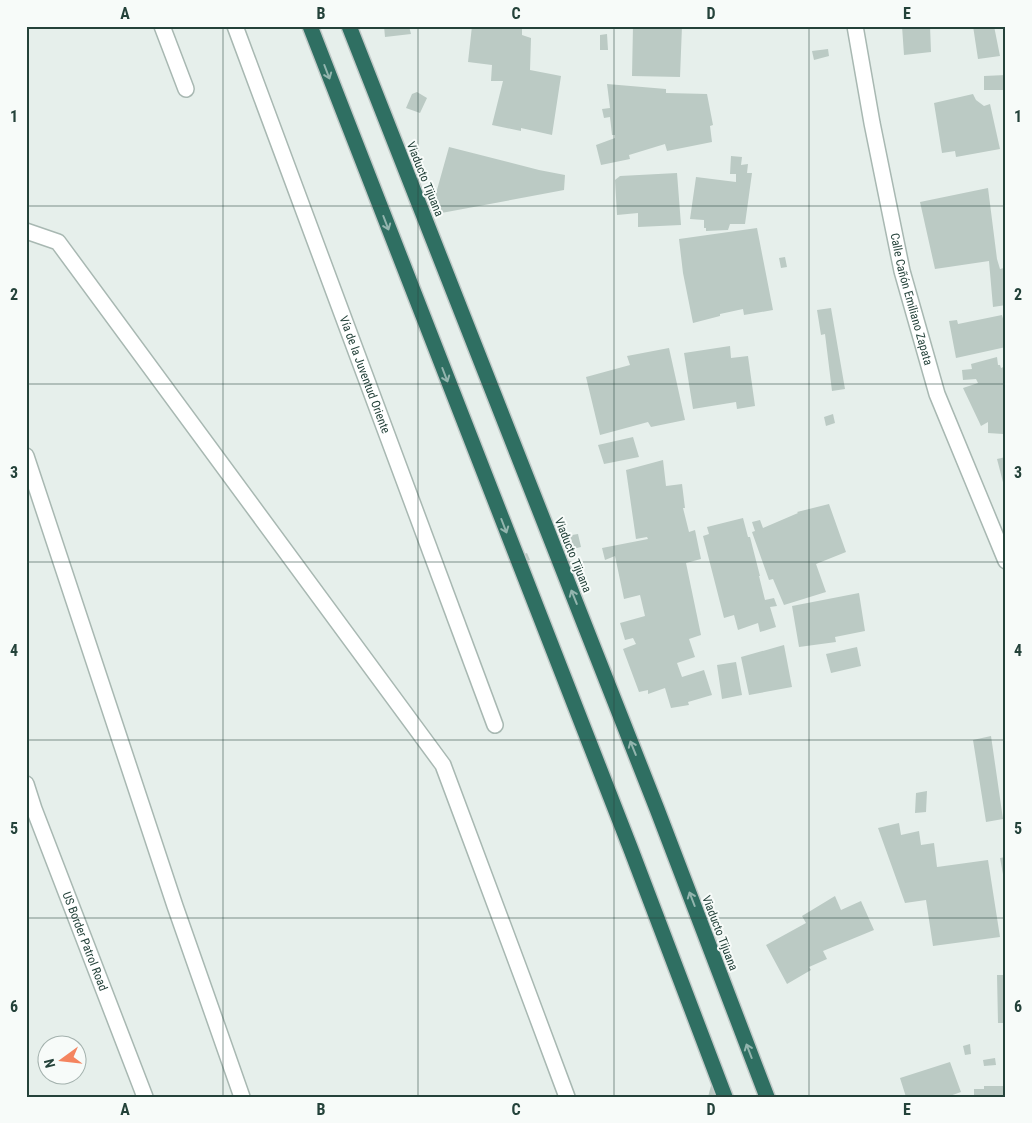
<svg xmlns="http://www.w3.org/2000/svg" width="1032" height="1123" viewBox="0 0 1032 1123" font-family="'Roboto Condensed',sans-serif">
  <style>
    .building { fill: #bbcac4 }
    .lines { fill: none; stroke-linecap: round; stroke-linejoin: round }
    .service-casing { stroke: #a8b8b2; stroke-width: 18 }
    .minor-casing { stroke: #a8b8b2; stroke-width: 18 }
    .tertiary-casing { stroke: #a8b8b2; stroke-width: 18 }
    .motorway-casing { stroke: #c2cac8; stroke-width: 18 }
    .service { stroke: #fff; stroke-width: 15 }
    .minor { stroke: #fff; stroke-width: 15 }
    .tertiary { stroke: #fff; stroke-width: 15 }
    .motorway { stroke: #2f6f62; stroke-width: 15 }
    .oneway { stroke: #93b5ae }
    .grid { fill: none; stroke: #24423a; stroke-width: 1; stroke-opacity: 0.55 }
    .labels { text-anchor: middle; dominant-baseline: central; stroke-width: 4; stroke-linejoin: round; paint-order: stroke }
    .street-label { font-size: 12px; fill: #24423a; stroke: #f7fbf9 }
    .neatline { fill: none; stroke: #24423a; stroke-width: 2 }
    .grid-label { font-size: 16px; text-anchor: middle; font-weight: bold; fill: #24423a }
  </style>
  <rect width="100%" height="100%" fill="#e6efeb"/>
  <!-- building -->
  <path class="building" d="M384,26H409L411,34L385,37Z
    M472,26H522V35L531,38L530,70L561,76L552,135L521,128V131L492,125L503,81H491L492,65L468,62Z
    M633,26H682L680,77L632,76Z
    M902,26H930L931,52L904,55Z
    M973,26H994L1000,56L978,59Z
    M607,34L608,50H600V35Z
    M828,49L829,56L814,60L812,51Z
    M1006,75V90H984V76Z
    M607,84L666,89V93L707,94L713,125L710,126L712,142L667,151L665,144L629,155L630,159L601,165L596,145L615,138V135H612L610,117L604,118L602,109L610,108Z
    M417,92L427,98L420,113L406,108L412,94Z
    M973,94L976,100L984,106L990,104L1000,149L956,157L955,151L942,153L934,103Z
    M449,147L539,170L565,175L564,190L436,214L435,197Z
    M731,156L742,157L741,165L748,164L747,173H752L745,224H730L728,230L706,231V228H704V220L690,219L696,177L736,182V174H730Z
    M677,173L681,225L638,227V213L617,215L615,180L620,176Z
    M988,188L997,259L1000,269L1004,268L1006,274V305L993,307L989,261L935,269L920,202Z
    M757,228L773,310L744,315L743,309L720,314V316L693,323L683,273L679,239Z
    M785,257L787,267L781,268L779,258Z
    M831,308L845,389L832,391L825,334L821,335L817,310Z
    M1002,315L1006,329V347L956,358L949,321L957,320L958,324Z
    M730,346L731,358L748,356L755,406L737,409L736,402L693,409L684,353Z
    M669,348L685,420L651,427L648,422L600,435L586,377L630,365L627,356Z
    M997,357L998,365H1000L1001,368L1006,366V433L1003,434L988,433V422L981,426L963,388L978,383L976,379L963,380L962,370L972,369L971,364Z
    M833,414L835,423L826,426L824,417Z
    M633,437L639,457L604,464L598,445Z
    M1006,457V490H1005L997,459Z
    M663,460L666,486L682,484L685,508H683L689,532L695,530L701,559L686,563L701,635L689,639L695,657L677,663L682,677L704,670L712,695L688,702L689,705L671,708L665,688L648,694V690L639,692L623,649L636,644L633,638L625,640L620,623L645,616L640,595L624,599L615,556L605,560L602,548L648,539L647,537L636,539L626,470Z
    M829,504L846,552L816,564L826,592L784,605L773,579L769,580L752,532L755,531L752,522L760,520L763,528L798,513L797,512Z
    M743,518L748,537H750L760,576H759L765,600L774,598L777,606L770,607L776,627L760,632L758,623L738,630L734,615L724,618L703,536L709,534L707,527Z
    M578,534L581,547L569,550L566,536Z
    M527,553L530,560L515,566L512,558Z
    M859,593L865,631L835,637L836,642L799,647L792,606Z
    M784,645L792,687L749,695L741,657Z
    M857,647L861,666L831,673L826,654Z
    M736,662L742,695L722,699L717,665Z
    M991,736L1003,819L986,822L973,740Z
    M927,791L926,812L915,813L916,793Z
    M899,823L901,835L919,831L921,845L934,843L937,867L988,860L1000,937L933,946L926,900L905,903L878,828Z
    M1006,857V884L1005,885L1000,858Z
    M835,896L841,910L861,901L874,930L823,951L827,959L809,967L811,970L787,984L766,945L806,923L802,916Z
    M997,975H1006V1023H998Z
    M970,1044L971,1054L965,1055L963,1046Z
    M995,1058L996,1065L984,1066L983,1060Z
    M950,1062L961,1092L947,1097H906L900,1078Z
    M712,1082L722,1097H708Z
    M984,1086H1006V1097H974V1089H984Z"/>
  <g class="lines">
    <defs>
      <g id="service">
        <path d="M162,26L186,89"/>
        <path d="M26,231L58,242L443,765L567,1097"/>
        <path d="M26,456L175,906L242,1097"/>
        <path id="s1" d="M26,784L34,809L145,1097"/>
      </g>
      <g id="minor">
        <path id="s2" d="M235,26L495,725"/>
      </g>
      <g id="tertiary">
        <path id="s3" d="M855,26L872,123L902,271L937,394L1006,561"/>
      </g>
      <path id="motorway" d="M310,26L630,847L725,1097
        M349,26L657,809L767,1097"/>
    </defs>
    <!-- service casing -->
    <use href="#service" class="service-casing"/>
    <!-- minor casing -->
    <use href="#minor" class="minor-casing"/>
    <!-- tertiary casing -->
    <use href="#tertiary" class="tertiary-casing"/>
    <!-- motorway casing -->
    <use href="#motorway" class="motorway-casing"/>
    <!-- service -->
    <use href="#service" class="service"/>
    <!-- minor -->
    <use href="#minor" class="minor"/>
    <!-- tertiary -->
    <use href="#tertiary" class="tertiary"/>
    <!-- motorway -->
    <use href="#motorway" class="motorway"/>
  </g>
  <!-- one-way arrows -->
  <defs><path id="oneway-shaft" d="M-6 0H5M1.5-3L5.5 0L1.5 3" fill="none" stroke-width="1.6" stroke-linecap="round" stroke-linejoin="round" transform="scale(1.25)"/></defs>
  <g class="oneway">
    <use href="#oneway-shaft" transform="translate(327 72) rotate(69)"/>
    <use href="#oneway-shaft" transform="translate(386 223) rotate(69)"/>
    <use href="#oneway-shaft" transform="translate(445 375) rotate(69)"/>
    <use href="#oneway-shaft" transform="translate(504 526) rotate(69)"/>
    <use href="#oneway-shaft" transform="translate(574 597) rotate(-112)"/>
    <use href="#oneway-shaft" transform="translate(633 748) rotate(-112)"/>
    <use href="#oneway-shaft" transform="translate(692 899) rotate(-111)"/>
    <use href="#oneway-shaft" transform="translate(749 1051) rotate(-111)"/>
  </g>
  <!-- grid -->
  <path class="grid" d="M223,26V1097M418,26V1097M614,26V1097M809,26V1097M26,206H1006M26,384H1006M26,562H1006M26,740H1006M26,918H1006"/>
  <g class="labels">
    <!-- street labels -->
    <g class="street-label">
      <text transform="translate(425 179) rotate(68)">Viaducto Tijuana</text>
      <text stroke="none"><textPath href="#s3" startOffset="279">Calle Cañón Emiliano Zapata</textPath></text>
      <text stroke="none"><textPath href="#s2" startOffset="372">Vía de la Juventud Oriente</textPath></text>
      <text transform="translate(573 555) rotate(68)">Viaducto Tijuana</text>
      <text transform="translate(720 933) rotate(69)">Viaducto Tijuana</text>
      <text stroke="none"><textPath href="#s1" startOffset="168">US Border Patrol Road</textPath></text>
    </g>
  </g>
  <!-- border -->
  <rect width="1032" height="1123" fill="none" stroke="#f7fbf9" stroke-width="55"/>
  <!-- north arrow -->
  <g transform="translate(62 1060) rotate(255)"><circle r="24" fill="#f7fbf9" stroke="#a3b1ad"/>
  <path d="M0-4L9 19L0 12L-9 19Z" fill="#f4845f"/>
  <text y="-8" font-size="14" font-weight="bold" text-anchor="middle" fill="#24423a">N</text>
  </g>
  <rect x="28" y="28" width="976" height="1068" class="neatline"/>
  <g class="grid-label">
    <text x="125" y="19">A</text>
    <text x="321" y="19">B</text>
    <text x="516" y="19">C</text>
    <text x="711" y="19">D</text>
    <text x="907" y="19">E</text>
    <text x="14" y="122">1</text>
    <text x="1018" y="122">1</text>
    <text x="14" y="300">2</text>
    <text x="1018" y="300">2</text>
    <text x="14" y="478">3</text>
    <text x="1018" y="478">3</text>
    <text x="14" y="656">4</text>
    <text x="1018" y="656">4</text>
    <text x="14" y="834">5</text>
    <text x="1018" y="834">5</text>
    <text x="14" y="1012">6</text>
    <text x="1018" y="1012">6</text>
    <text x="125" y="1115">A</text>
    <text x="321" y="1115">B</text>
    <text x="516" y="1115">C</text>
    <text x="711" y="1115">D</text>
    <text x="907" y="1115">E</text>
  </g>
</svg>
